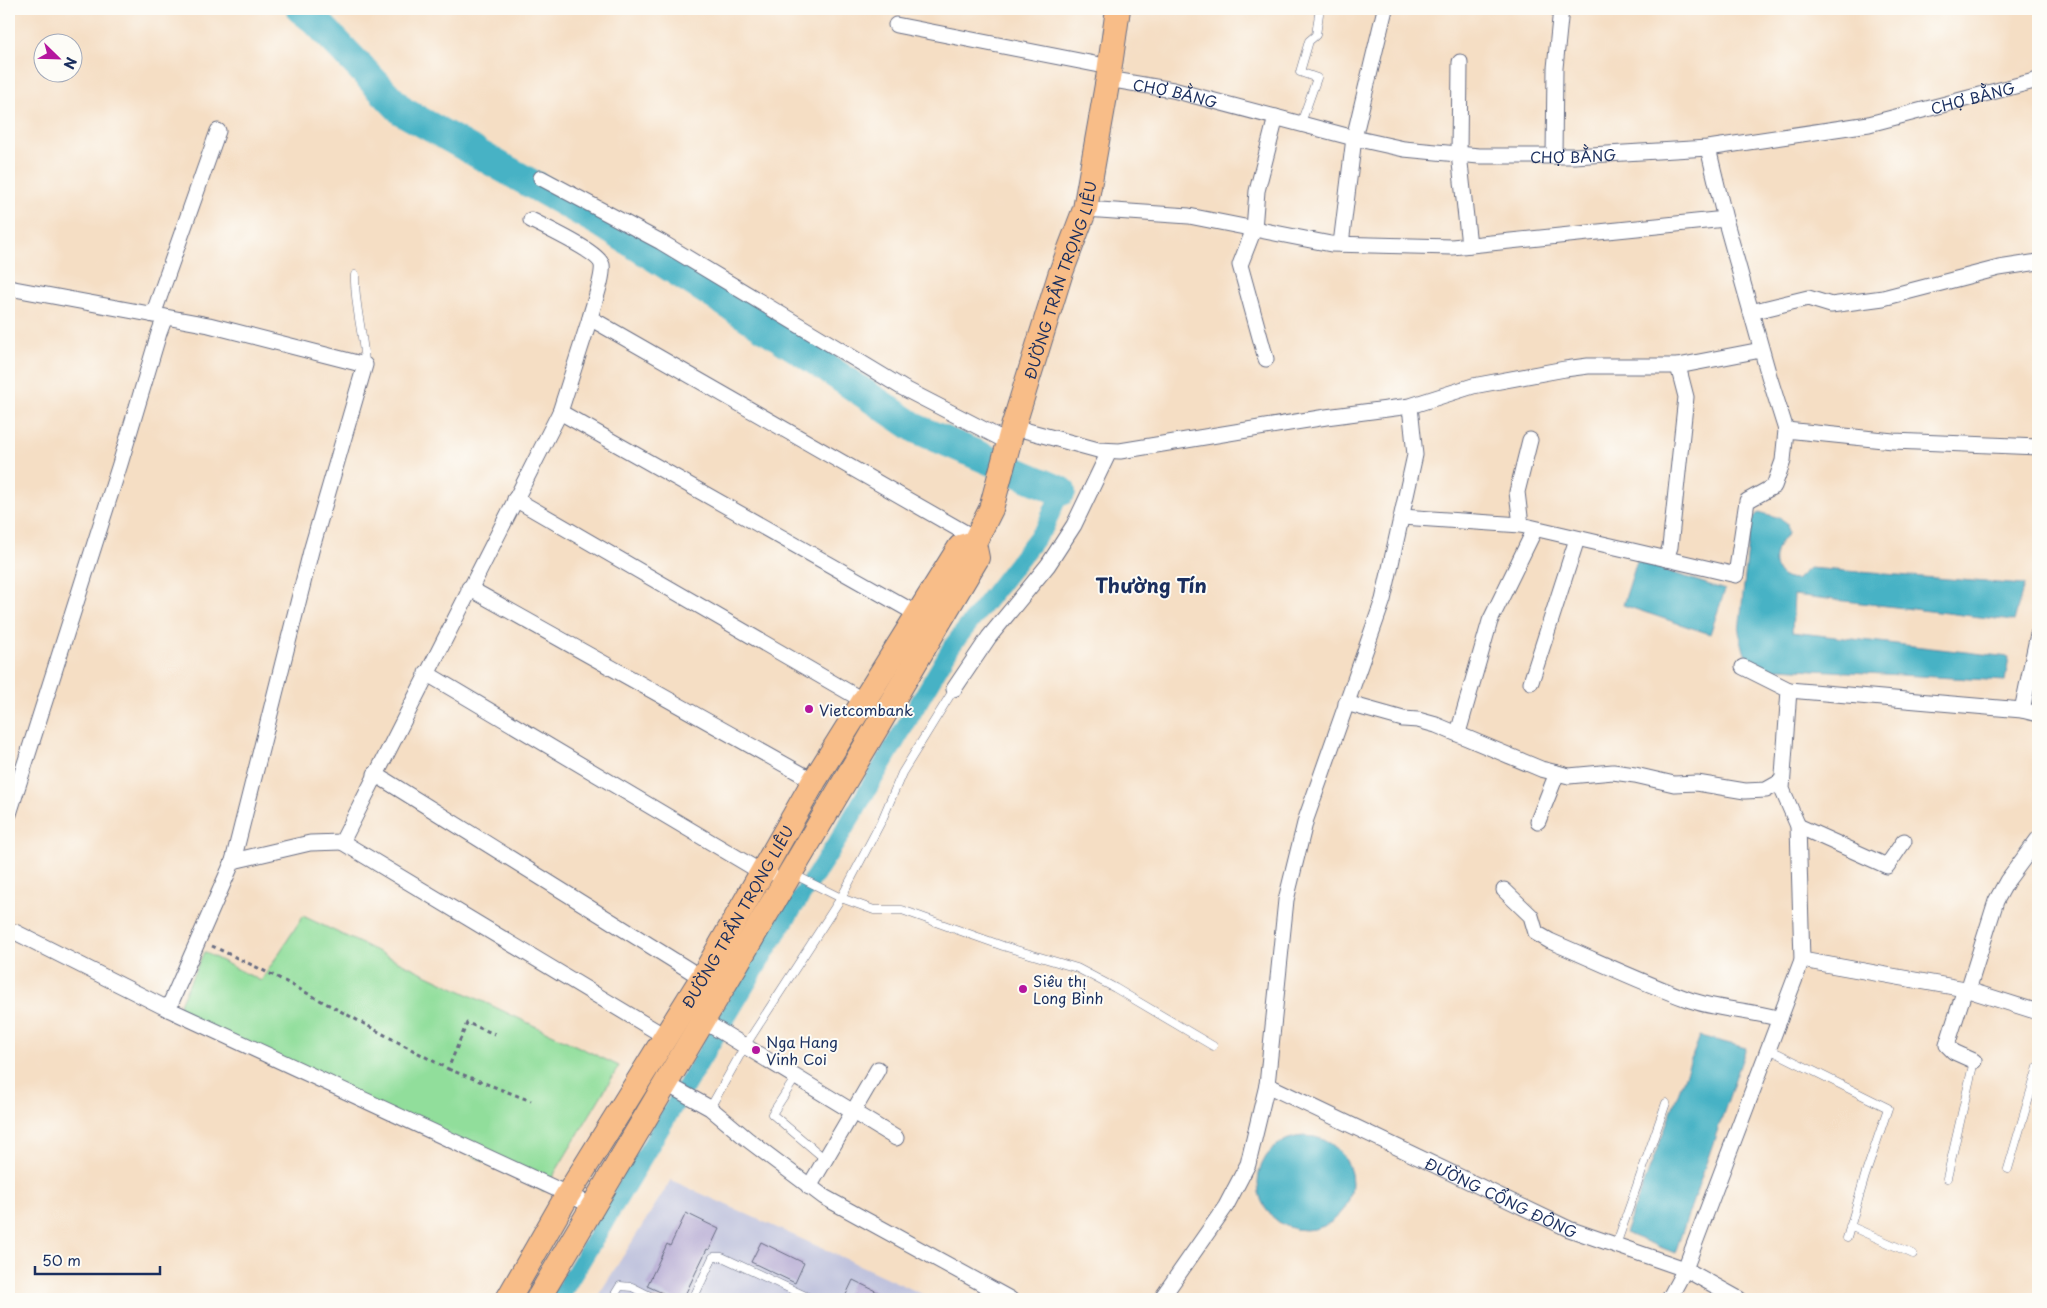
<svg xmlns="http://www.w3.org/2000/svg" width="2047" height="1308" viewBox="0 0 2047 1308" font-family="'Playpen Sans',sans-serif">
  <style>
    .industrial { fill: #bfc2dd }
    .green { fill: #91de9b; stroke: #56867c }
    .water { fill: #47b2c5; stroke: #317092 }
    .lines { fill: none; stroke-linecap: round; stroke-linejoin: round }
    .canal { stroke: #47b2c5; stroke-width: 18 }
    .river { stroke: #47b2c5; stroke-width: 30 }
    .building { fill: #b1a6d1 }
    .lane-casing { stroke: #676c82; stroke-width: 9 }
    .street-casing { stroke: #676c82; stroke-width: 17 }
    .primary-casing { stroke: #676c82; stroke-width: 26 }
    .path { stroke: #676c82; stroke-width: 3; stroke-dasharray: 4 4; stroke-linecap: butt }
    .lane { stroke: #fff; stroke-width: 8 }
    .street { stroke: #fff; stroke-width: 15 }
    .primary { stroke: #f8bd88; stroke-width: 24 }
    .poi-dot { fill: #b5179e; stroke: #fdfcf7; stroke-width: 2 }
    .labels { text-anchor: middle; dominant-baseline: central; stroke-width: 4; stroke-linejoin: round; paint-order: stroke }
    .street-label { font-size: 15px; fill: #1b2f5e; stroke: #fdfcf7 }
    .poi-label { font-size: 15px; fill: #1b2f5e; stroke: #fdfcf7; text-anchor: start }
    .district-label { font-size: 20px; font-weight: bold; fill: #1b2f5e; stroke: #fdfcf7 }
  </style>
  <rect width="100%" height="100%" fill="#fdfcf7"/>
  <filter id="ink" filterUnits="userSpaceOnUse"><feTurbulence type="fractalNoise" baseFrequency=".02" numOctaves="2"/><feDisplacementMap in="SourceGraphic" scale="10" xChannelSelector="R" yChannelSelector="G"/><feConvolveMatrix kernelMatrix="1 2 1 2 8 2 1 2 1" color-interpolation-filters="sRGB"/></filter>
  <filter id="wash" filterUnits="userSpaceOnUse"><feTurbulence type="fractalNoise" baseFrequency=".0096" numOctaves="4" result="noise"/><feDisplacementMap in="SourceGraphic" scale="20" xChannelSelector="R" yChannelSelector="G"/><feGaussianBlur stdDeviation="1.12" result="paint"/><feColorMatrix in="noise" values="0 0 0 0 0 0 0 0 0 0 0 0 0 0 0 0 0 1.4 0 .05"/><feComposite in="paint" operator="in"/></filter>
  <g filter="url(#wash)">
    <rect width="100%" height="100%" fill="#f5dec4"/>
    <!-- industrial -->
    <path class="industrial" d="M671,1180L846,1259L933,1299H596Z"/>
    <!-- green -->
    <path class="green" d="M303,916L619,1066L544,1191L177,1010L204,952L261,981Z"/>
    <!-- water -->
    <path class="water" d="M1759,512L1780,518L1787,523L1788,534C1771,548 1767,579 1796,580L1809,568L2024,585L2014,621L1794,595L1792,632L2009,657L2005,681L1779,668L1777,677L1756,666L1748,659L1744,651L1739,632L1751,520Z
      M1637,561L1725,590L1710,634L1623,605Z
      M1700,1036L1746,1048L1675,1253L1625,1233Z
      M1258 1183a47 47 0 1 1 94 0a47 47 0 1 1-94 0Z"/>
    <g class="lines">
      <!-- canal -->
      <path class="canal" d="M559,1299L778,932L837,842L952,646L1045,527L1061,491"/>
      <!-- river -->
      <path class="river" d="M301,9L314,19L402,111L603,224L803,352L917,429L1061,491"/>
    </g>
    <g id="blocks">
      <!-- building -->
      <path class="building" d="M686,1213L719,1229L709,1250L707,1249L683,1299H676L647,1286L667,1244L670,1246Z
        M761,1242L804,1263L795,1283L751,1262Z
        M853,1280L892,1299H844Z"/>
    </g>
  </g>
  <g filter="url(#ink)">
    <use href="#blocks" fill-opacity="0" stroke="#676c82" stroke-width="1"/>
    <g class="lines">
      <defs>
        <path id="lane" d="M1301,123L1317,78L1300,72L1309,41L1316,35L1319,14
          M355,275C354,305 364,335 365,365
          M801,878L841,898L874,910H902L1003,946L1077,968L1115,988L1213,1046
          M1769,1049L1888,1108L1865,1176L1847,1238
          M796,1077L772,1114L825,1159
          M710,1108L745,1046L841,898L882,820L902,773L954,689
          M2008,1169L2038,1067
          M1947,1178L1974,1061
          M1850,1226L1913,1254
          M1616,1245L1666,1103
          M612,1299L620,1286L632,1287L656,1299
          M693,1299L713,1257H722L812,1299"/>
        <g id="street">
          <path d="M896,25L1110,67"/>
          <path d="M1460,62L1459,154L1469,245"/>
          <path id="s1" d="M1108,79L1173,90L1354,138L1404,149L1479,156H1574L1708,148L1869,124L2038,80"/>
          <path d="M1708,148L1725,219"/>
          <path d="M1554,156L1555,68L1561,9"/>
          <path d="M541,178L661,242L903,388L1010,443"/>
          <path d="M1085,209L1189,216L1331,244L1452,247L1725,219L1769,376L1786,430L1783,461L1774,486L1747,501L1736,575L1521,525L1402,517"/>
          <path d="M531,220C544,227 599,252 602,265C604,277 593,305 590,318L976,539"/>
          <path d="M1341,244L1354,138L1385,9"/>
          <path d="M9,288L209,325L365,365L311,551L233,861L168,1009"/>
          <path d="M1751,312L1808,298L1831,305L1883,298L1999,268L2038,262"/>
          <path d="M153,315L218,131"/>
          <path d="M590,318L560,412L342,842L666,1037"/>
          <path d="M1266,359L1240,265L1254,229L1257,191L1276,117"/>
          <path d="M560,412L917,614"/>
          <path d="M1013,427L1098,450L1120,451L1326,417L1410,406"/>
          <path d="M1786,430L1893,441L2038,447"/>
          <path d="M515,499L864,701"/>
          <path d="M1521,525L1517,492L1530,440"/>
          <path d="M1666,559L1670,547L1686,397L1678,366"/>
          <path d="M469,588L814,781"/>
          <path d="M426,673L761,872L770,873"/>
          <path d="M1531,682L1577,539"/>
          <path d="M954,689L989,637L1048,565L1074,525L1109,452"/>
          <path d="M1789,690L2022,710L2038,714"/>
          <path d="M1346,703L1403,719L1418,720L1436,725L1541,769L1569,776L1613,772L1635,775L1674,784L1697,783L1745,791L1766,790L1782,781"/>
          <path d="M2022,710L2038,634"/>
          <path d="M1458,733L1490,621L1535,529"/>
          <path d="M375,774L702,978"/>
          <path d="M9,814L120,464L159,333L165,317"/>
          <path d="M1538,821L1557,773"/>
          <path d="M1798,826L1887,866L1904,841"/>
          <path d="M233,861L310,843L342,842"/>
          <path d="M1504,890L1531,916L1536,933L1550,941C1595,960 1641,982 1687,999C1717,1010 1750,1010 1780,1019"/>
          <path d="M9,933L15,932L168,1009L593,1206"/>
          <path d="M1802,960L1965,989L2038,1012"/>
          <path d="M1965,989L1947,1045L1954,1052L1974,1061"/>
          <path d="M1968,990L1996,901L2007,881L2038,839"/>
          <path d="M702,1020L896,1138"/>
          <path d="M665,1083L710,1108L747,1139L824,1197L1010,1299"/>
          <path id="s2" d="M1267,1085L1569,1229L1685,1269L1739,1299"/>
          <path d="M809,1187L878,1069"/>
          <path d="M1161,1299L1226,1206L1248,1164L1267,1085L1286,900L1306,819L1383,600L1415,455L1410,406L1473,386L1565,369L1588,366H1678L1761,350"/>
          <path d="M1669,1299L1685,1269L1802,960L1798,826L1782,789L1789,690L1743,667"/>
        </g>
        <g id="primary">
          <path id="s3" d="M508,1299L567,1196L702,978L814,781L960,547L974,543"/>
          <path id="s4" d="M538,1299L977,558L974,543L991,509L1013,427L1060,275L1085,209L1108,79L1118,9"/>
        </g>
      </defs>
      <!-- lane casing -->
      <use href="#lane" class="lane-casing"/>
      <!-- street casing -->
      <use href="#street" class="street-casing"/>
      <!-- primary casing -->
      <use href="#primary" class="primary-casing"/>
      <!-- path -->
      <path class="path" d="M212,946L277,977L448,1069L467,1023L495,1034
        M448,1069L531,1101"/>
      <!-- lane -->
      <use href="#lane" class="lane"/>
      <!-- street -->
      <use href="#street" class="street"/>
      <!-- primary -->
      <use href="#primary" class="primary"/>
    </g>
  </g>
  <!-- markers -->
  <g class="poi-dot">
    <circle cx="809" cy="709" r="5"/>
    <circle cx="1023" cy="989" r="5"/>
    <circle cx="756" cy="1050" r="5"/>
  </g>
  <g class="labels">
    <!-- street labels -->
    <g class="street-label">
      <text stroke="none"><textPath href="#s1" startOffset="69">CHỢ BẰNG</textPath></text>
      <text stroke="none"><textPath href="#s1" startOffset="879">CHỢ BẰNG</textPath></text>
      <text stroke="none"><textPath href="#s1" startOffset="474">CHỢ BẰNG</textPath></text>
      <text stroke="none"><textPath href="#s4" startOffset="1154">ĐƯỜNG TRẦN TRỌNG LIÊU</textPath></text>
      <text stroke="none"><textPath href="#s3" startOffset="446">ĐƯỜNG TRẦN TRỌNG LIÊU</textPath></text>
      <text stroke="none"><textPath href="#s2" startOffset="260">ĐƯỜNG CỔNG ĐÔNG</textPath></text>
    </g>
    <!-- poi labels -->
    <g class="poi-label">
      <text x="819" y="709">Vietcombank</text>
      <text x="1033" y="980">Siêu thị<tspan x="1033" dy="17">Long Bình</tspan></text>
      <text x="766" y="1041">Nga Hang<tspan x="766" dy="17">Vinh Coi</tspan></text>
    </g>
    <!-- district labels -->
    <g class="district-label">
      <text x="1151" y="585">Thường Tín</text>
    </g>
  </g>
  <!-- margin -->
  <rect width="2047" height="1308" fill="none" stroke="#fdfcf7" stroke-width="30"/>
  <!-- north arrow -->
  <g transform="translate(58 58) rotate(113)"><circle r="24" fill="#fdfcf7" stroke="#a3aaba"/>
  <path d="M0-4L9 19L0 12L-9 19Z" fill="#b5179e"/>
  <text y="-8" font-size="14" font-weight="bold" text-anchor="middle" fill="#1b2f5e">N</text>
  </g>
  <!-- scale -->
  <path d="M35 1266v8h125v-8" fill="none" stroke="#1b2f5e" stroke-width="2.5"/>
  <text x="42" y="1266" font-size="15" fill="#1b2f5e" stroke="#fdfcf7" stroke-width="4" paint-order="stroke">50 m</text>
</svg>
